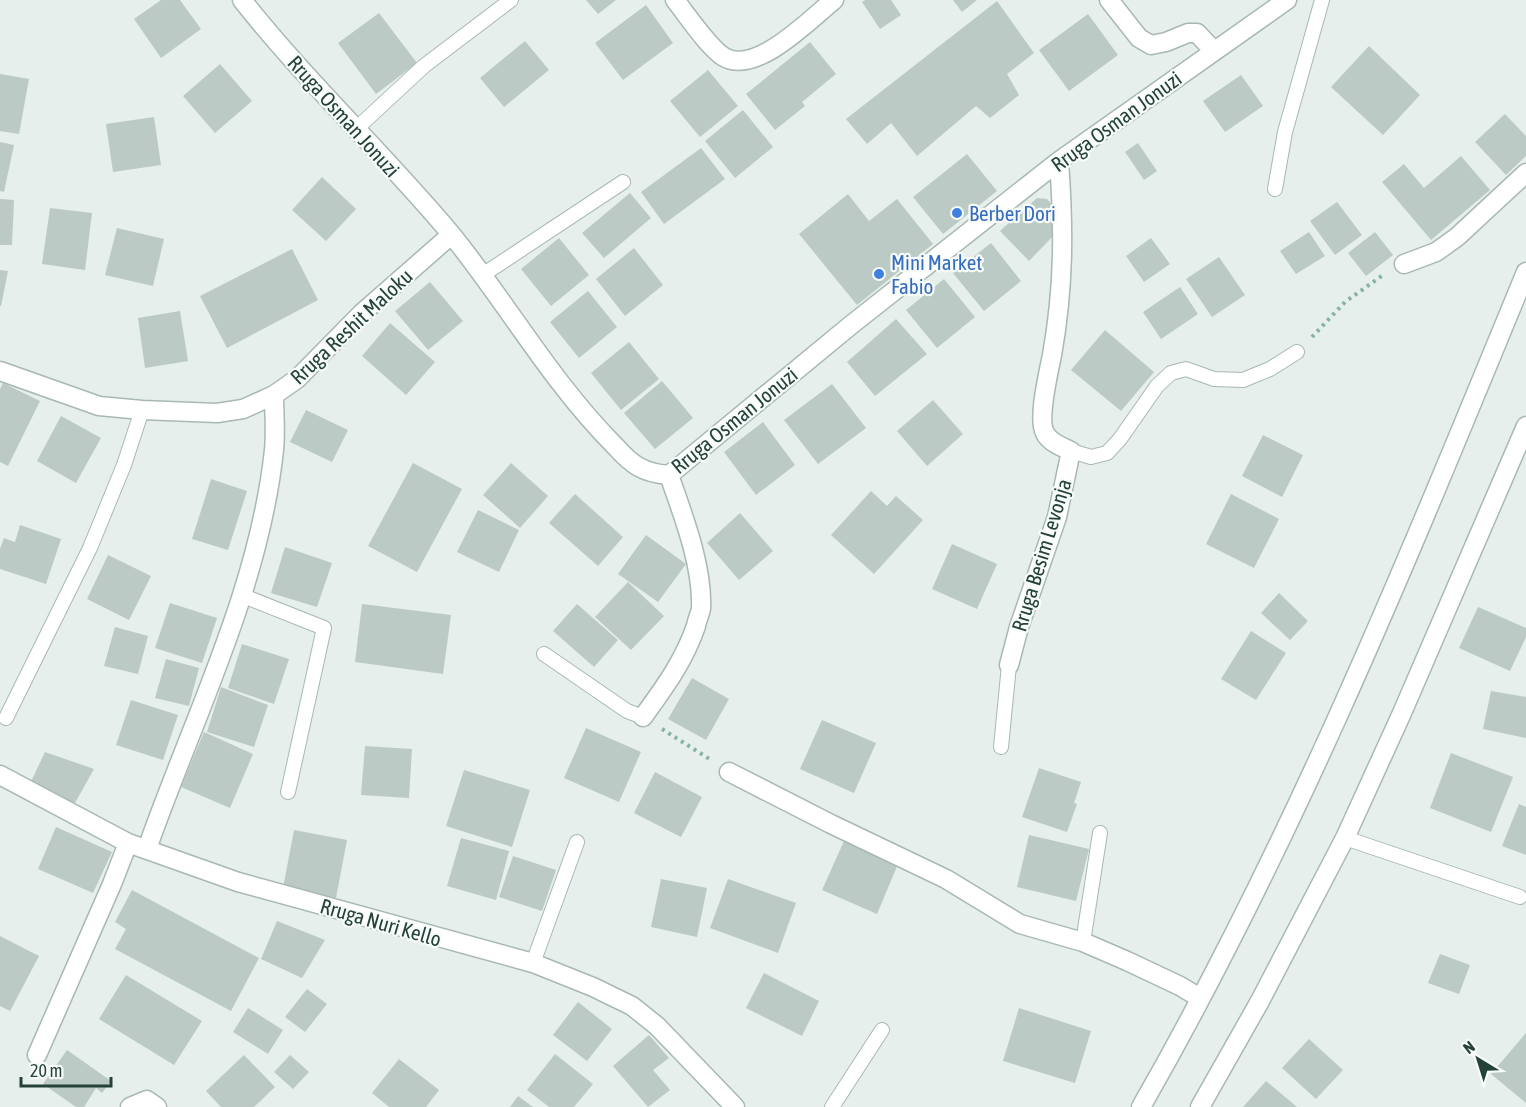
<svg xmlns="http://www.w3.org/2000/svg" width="1526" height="1107" viewBox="0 0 1526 1107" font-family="'Asap Condensed',sans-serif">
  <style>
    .building { fill: #bbcac4 }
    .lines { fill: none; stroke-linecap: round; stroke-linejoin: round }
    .service-casing { stroke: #a8b8b2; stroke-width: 16 }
    .minor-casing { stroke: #a8b8b2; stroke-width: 21 }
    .tertiary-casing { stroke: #a8b8b2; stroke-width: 21 }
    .path { stroke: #86b3a5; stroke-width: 4; stroke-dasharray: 3 4.5; stroke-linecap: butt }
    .service { stroke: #fff; stroke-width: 14 }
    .minor { stroke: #fff; stroke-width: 18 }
    .tertiary { stroke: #fff; stroke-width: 18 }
    .shop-dot { fill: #3f7fe0; stroke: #f7fbf9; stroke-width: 2 }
    .labels { text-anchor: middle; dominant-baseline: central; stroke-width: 4.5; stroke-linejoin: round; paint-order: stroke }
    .street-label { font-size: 21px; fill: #24423a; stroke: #f7fbf9 }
    .shop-label { font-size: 21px; fill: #366cbe; stroke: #f7fbf9; text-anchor: start }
  </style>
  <rect width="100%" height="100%" fill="#e6efeb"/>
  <!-- building -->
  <path class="building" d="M161,0H180L201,29L161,58L134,19Z
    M586,0H616L598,14Z
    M865,0H891L901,15L880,29L862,2Z
    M953,0H977L962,12Z
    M997,1L1034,53L1007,74L1019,95L990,118L976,106L917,156L891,123L867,144L846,119Z
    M646,5L673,43L623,80L595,43Z
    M379,13L417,63L376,94L338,43Z
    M1088,14L1118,55L1069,91L1039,50Z
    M525,41L549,70L504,107L480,78Z
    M810,42L836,74L802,102L805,106L775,130L746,94Z
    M1369,46L1420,95L1383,135L1331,87Z
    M220,64L252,101L215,133L183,96Z
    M708,70L738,106L700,137L670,101Z
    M0,74L29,79L19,134L0,131Z
    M1241,75L1263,106L1225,132L1203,101Z
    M743,110L773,147L735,178L705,141Z
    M1505,114L1526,136V156L1506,175L1475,142Z
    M154,117L161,165L113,172L106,124Z
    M0,142L14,145L4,192L0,191Z
    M1138,143L1157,171L1144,180L1125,152Z
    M701,148L725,179L664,224L641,192Z
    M967,154L997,191L943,234L913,197Z
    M1461,156L1490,190L1431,240L1382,182L1404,164L1424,188Z
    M322,177L356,209L326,241L292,210Z
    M630,193L651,218L604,258L582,233Z
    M848,194L869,221L897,199L933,244L857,305L799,234Z
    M1037,198L1047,199L1057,210L1056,233L1029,261L1000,231Z
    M0,199L14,200L12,245H0Z
    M1337,202L1362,235L1335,255L1310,221Z
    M50,208L92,213L85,270L42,264Z
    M117,228L164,239L153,286L105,275Z
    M1309,232L1325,256L1296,274L1280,251Z
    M1375,232L1393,255L1366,276L1348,253Z
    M559,238L589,275L551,306L521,269Z
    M1151,238L1170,264L1144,282L1126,256Z
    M991,243L1021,281L984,311L953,273Z
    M634,248L663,285L625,316L596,279Z
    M292,249L318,300L227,348L200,296Z
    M1219,257L1245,295L1212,317L1186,279Z
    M0,270L8,271L1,306H0Z
    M944,279L975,317L937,348L906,310Z
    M430,282L463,321L428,350L395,311Z
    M1180,287L1198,314L1161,339L1143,312Z
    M588,291L617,327L579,358L550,322Z
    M180,311L188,361L145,368L138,318Z
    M896,319L927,354L875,396L847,362Z
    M390,323L435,362L406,395L362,356Z
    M1105,330L1154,372L1121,411L1071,370Z
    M629,342L659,379L621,410L591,373Z
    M662,381L693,418L655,449L624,413Z
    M3,383L40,401L8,466L0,462V389Z
    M832,384L866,428L818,464L784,420Z
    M933,400L963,434L927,466L897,431Z
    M306,410L348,430L332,462L290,442Z
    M61,416L101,438L76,483L37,461Z
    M763,422L795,465L756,495L724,452Z
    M1263,435L1303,455L1282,497L1242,476Z
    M413,463L462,489L417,572L368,546Z
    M511,463L548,496L520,528L483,495Z
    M211,479L247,491L228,550L192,539Z
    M871,491L887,506L896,496L923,520L874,574L831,535Z
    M575,494L623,537L598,566L549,523Z
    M1231,494L1279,519L1254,568L1206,544Z
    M478,510L519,530L499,572L457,552Z
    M740,513L773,551L739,580L707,543Z
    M20,525L61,539L46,584L0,569V549L4,538L15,542Z
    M646,535L686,564L658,602L618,574Z
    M952,544L997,564L977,609L932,589Z
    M285,547L332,563L317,607L271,593Z
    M108,555L151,576L129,620L87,599Z
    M628,582L664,616L631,650L595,617Z
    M1279,593L1308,621L1290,640L1261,613Z
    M170,603L217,618L202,663L155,648Z
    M362,604L451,615L443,674L355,662Z
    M577,604L618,640L594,667L553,631Z
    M1478,607L1526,628V637L1510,671L1459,648Z
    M115,627L148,636L138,674L104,666Z
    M1251,631L1286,653L1256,700L1221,679Z
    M242,644L289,659L274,704L228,688Z
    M166,659L199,668L189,706L155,698Z
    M692,678L729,699L706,740L668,719Z
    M221,687L268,705L254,747L207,732Z
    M1491,691L1526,697V738L1483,729Z
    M131,700L178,715L163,760L116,745Z
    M822,720L876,743L854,793L800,769Z
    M586,728L641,752L619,802L564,778Z
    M204,732L253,754L230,808L181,787Z
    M365,746L412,749L409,798L361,795Z
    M45,752L94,769L75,803L28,788Z
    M1451,753L1513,777L1491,832L1430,808Z
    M1039,768L1081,782L1074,803L1077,804L1067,832L1022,817Z
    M464,770L530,790L512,847L446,826Z
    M655,772L702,797L681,837L634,813Z
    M1519,804L1526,807V855L1502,846Z
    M56,827L112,852L93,893L38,869Z
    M294,830L347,840L336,898L283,888Z
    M1029,835L1089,849L1076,901L1017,887Z
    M461,838L509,851L496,900L447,886Z
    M844,841L898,864L877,914L822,890Z
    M513,856L556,870L542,911L499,897Z
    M661,879L707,888L697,937L651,927Z
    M728,879L796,903L778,953L710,928Z
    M132,890L259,958L231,1011L115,949L126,929L115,922Z
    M277,921L325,940L302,978L261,959Z
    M0,936L39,956L10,1011L0,1006Z
    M1440,954L1470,965L1459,994L1428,983Z
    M764,973L819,1001L802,1036L746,1008Z
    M126,975L202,1021L174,1065L99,1019Z
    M307,989L327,1004L305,1032L285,1017Z
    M578,1002L612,1029L587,1061L553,1035Z
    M248,1008L283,1030L268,1054L233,1032Z
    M1019,1008L1091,1031L1075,1083L1003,1061Z
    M1526,1033V1103L1491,1074Z
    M649,1035L669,1058L653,1070L670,1090L648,1107L613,1066Z
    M1309,1039L1343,1070L1316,1099L1282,1068Z
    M67,1050L111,1081L102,1093L96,1088L84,1107H76L43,1084Z
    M555,1054L593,1084L574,1107H549L527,1090Z
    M244,1055L275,1087L254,1107H221L206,1091Z
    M290,1055L309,1072L293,1089L274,1072Z
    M399,1059L439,1090L426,1107H389L372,1093Z
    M1266,1081L1297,1107H1243Z
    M518,1096L533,1107H510Z"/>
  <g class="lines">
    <defs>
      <path id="service" d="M356,129L424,66L511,0
        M1275,189L1285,132L1322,0
        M481,276L623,182
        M1071,451L1091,457L1107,453L1120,439L1157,386L1171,373L1186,369L1214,379L1243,380L1270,369L1297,352
        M241,595L324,628L288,792
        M544,654L627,711L643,717
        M6,718L90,548L124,465L142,410
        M1001,747L1009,665
        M1345,838L1520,897
        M1083,942L1100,833
        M533,963L577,842
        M832,1107L882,1030"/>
      <path id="minor" d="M242,0C307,82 384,154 451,234C507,303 552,383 615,446C632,465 643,473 669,475L851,325L1059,161L1287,0
        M675,0C687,15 709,48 724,57C756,76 810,19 834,0
        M1109,0L1139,38L1151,45L1166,42L1188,33H1197L1214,51
        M1404,264L1436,252L1457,237L1526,173
        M0,371L99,406L142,410L217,413L243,409L274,395L297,379L361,314L451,235
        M1009,665L1019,627L1057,517L1071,451C1062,447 1049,442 1045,433C1037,419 1049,371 1052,355C1064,288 1064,229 1059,161
        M643,717C664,688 684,661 696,626C697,620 700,614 701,609C703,566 683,515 669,475
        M729,772L831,824L946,879L1020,924L1083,942L1127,961L1180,986L1200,998
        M0,775L128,843L238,882L533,963L593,987L632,1006L657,1026L735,1107
        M147,849C193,718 259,590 274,450C276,432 274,413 274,395
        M37,1055L112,884L128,843
        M130,1107L147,1100L157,1107
        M1200,1107L1260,1001L1345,838L1402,713L1526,426"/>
      <path id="tertiary" d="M1141,1107C1294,840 1409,556 1526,272"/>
    </defs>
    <!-- service casing -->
    <use href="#service" class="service-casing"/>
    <!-- minor casing -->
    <use href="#minor" class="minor-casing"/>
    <!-- tertiary casing -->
    <use href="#tertiary" class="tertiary-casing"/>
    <!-- path -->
    <path class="path" d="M1312,337L1345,302L1383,275
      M662,729L711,760"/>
    <!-- service -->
    <use href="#service" class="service"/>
    <!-- minor -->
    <use href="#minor" class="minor"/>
    <!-- tertiary -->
    <use href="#tertiary" class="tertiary"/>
  </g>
  <!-- markers -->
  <g class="shop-dot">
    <circle cx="957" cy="213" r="6"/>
    <circle cx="879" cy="274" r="6"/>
  </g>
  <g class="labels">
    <!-- street labels -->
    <g class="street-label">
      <text transform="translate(344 116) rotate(48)">Rruga Osman Jonuzi</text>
      <text transform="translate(1116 121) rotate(-36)">Rruga Osman Jonuzi</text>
      <text transform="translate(351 326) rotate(-43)">Rruga Reshit Maloku</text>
      <text transform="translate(734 420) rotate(-39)">Rruga Osman Jonuzi</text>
      <text transform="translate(1041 555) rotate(-73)">Rruga Besim Levonja</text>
      <text transform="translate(381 922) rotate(16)">Rruga Nuri Kello</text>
    </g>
    <!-- shop labels -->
    <g class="shop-label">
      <text x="969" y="213">Berber Dori</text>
      <text x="891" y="262">Mini Market<tspan x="891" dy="24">Fabio</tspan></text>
    </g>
  </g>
  <!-- north arrow -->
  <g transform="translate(1478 1059) rotate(322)" stroke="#f7fbf9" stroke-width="4.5" paint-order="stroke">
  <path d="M0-4.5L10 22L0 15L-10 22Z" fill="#24423a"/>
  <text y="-9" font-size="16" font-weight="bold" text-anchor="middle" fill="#24423a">N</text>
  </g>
  <!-- scale -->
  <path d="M21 1077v9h90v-9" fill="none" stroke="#24423a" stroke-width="3"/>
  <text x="30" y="1077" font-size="18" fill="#24423a" stroke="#f7fbf9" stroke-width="4.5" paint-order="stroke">20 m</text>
</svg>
